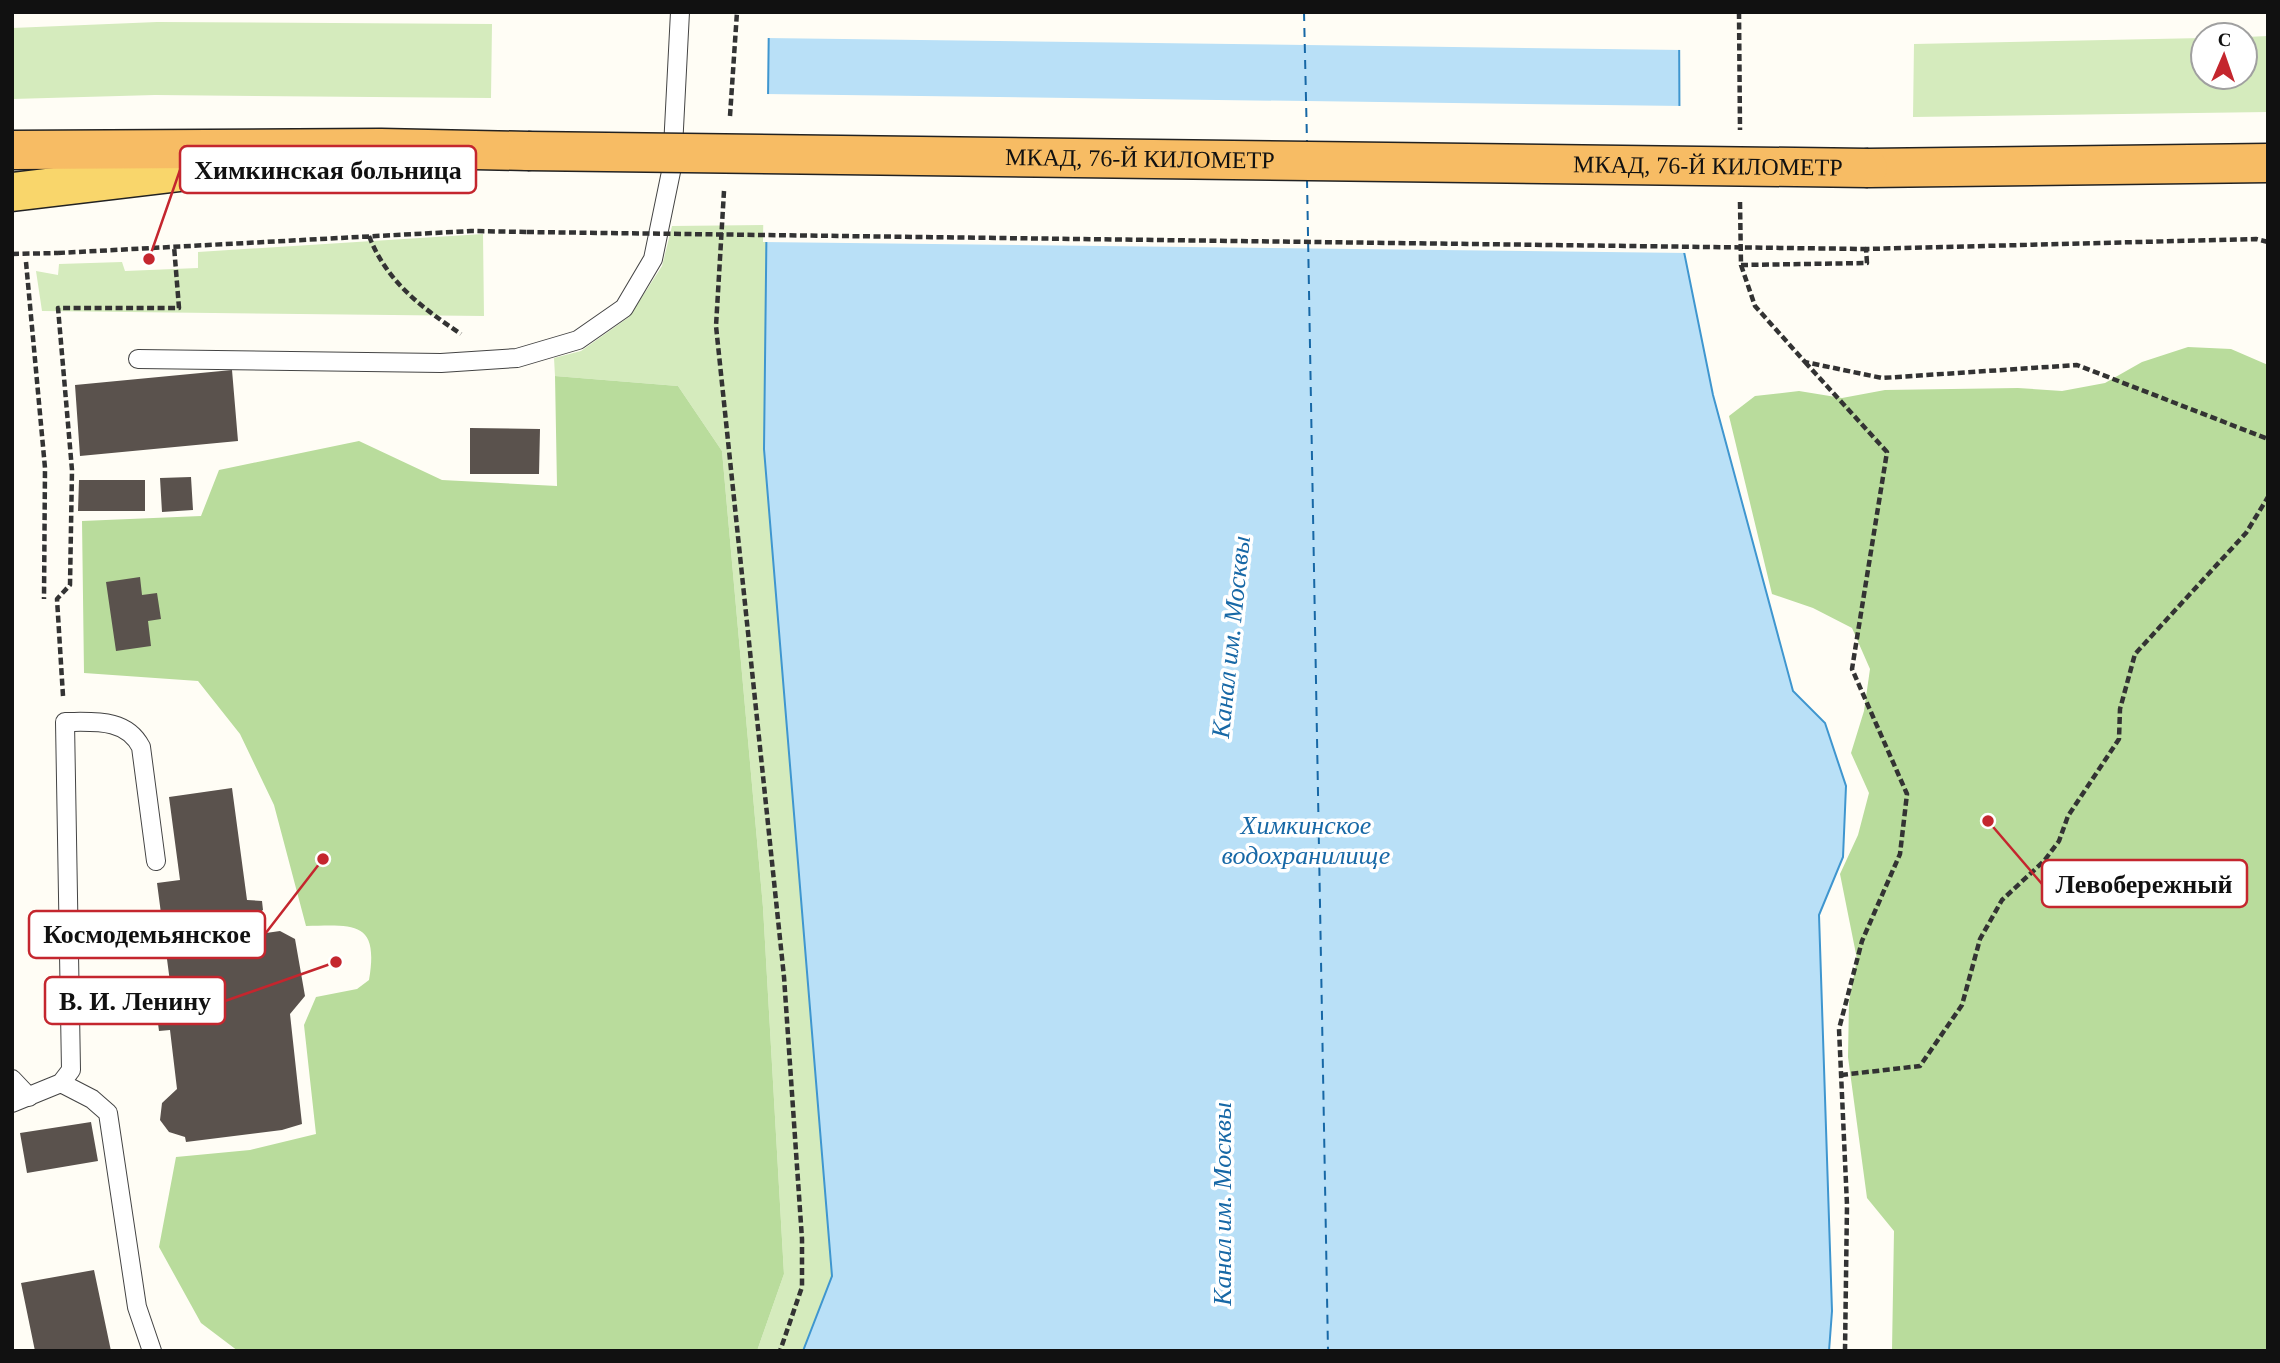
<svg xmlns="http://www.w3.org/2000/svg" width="2280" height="1363" viewBox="0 0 2280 1363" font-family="Georgia,serif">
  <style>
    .green { fill: #d5ebbd }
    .forest { fill: #b9dc9c }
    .water { fill: #b9e0f7; stroke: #3f96cf; stroke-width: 2 }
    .pier { fill: #fffdf5 }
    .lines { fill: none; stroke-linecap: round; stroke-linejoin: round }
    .ferry { stroke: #1768a6; stroke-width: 2; stroke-dasharray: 9 7; stroke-linecap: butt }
    .building { fill: #5a524d }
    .service-casing { stroke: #444; stroke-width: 20 }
    .primary-casing { stroke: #222; stroke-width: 41 }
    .trunk-casing { stroke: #222; stroke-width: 41 }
    .path { stroke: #333; stroke-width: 4.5; stroke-dasharray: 7 3.5; stroke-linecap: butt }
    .service { stroke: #fff; stroke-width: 18 }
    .primary { stroke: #f9d66b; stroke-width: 38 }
    .trunk { stroke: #f7bc64; stroke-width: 38 }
    .trunk-bridge-casing { stroke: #222; stroke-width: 41; stroke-linecap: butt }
    .path-bridge { stroke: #333; stroke-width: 4.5; stroke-dasharray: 7 3.5; stroke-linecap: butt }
    .trunk-bridge { stroke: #f7bc64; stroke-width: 38 }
    .labels { text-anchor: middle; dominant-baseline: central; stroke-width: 7; stroke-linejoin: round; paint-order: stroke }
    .street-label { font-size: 24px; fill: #111; stroke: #fff }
    .water-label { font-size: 26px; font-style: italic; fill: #1768a6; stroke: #fff }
    .leader { fill: none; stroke: #c4262e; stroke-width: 2.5 }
    .callout-dot { fill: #c4262e; stroke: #fff; stroke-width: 2.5 }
    .callout { fill: #fff; stroke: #c4262e; stroke-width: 2.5 }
    .callout-label { font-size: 26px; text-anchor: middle; font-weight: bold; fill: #111 }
  </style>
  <rect width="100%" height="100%" fill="#fffdf5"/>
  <!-- green -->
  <path class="green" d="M157,22L492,24L491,98L155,95L12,99V28Z
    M2268,36V112L1913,117L1914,44L2203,38V77H2245V37Z
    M767,225L764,449L832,1276L803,1351H757L784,1274L763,907L722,451L678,386L555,376L554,358L581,351L629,317L662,266L672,226Z
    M483,234L484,316L42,311L36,271L58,275L59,264L122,262L125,271L198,268V252Z"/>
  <!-- forest -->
  <path class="forest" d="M2188,347L2231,349L2268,365V1351H1892L1894,1231L1867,1198L1848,1057L1849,1002L1857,959L1840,874L1858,835L1869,793L1851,753L1864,711L1870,669L1852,628L1813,608L1772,594L1729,416L1755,396L1799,391L1842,398L1885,390L2018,388L2062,391L2105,383L2142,362Z
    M555,376L678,386L722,451L763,907L784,1274L757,1351H238L201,1323L159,1247L176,1157L250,1150L316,1134L304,1025L316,997L357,989L369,980C379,921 355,925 306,926L274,805L240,734L198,681L84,673L82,521L201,516L219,470L359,441L442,480L557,486Z"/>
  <!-- water -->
  <path class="water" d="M769,12H1679L1680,232L1713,395L1793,691L1825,723L1846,786L1843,857L1819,915L1832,1311L1829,1351H803L832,1276L764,449Z"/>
  <!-- pier -->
  <path class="pier" d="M766,12H1682L1683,50L766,38Z
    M765,94L1683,106L1684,232L1688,253L763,242Z"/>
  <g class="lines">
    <!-- ferry -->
    <path class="ferry" d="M1304,12L1307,142
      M1307,179L1328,1351"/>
  </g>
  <!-- building -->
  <path class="building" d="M232,370L238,441L80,456L75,385Z
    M470,428L540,429L539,474H470Z
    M191,477L193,510L162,512L160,478Z
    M79,480H145V511H78Z
    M140,577L142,595L157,593L161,619L148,621L151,646L116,651L106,582Z
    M232,788L247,900L262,901L263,910L256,915L259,934L280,931L295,939L305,996L290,1014L302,1124L282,1130L186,1142L185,1137L169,1132L160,1120L162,1103L177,1089L170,1030L159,1031L153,985L170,982L157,883L180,880L169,797Z
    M91,1122L98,1161L27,1173L20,1133Z
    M94,1270L111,1351H35L21,1283Z"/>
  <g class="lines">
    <defs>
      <path id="service" d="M138,359L441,363L517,358L578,340L624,308L653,259L672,167L680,12
        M12,1079L29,1097
        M61,1083L92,1099L108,1113L137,1307L152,1351
        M12,1103L61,1083L71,1070L65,722C94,722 126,718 141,747L156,861"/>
      <path id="primary" d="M12,192L264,162"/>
      <path id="trunk" d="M12,150L381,148L528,151
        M1868,168L2268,163"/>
    </defs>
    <!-- service casing -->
    <use href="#service" class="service-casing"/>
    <!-- primary casing -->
    <use href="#primary" class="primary-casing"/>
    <!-- trunk casing -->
    <use href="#trunk" class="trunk-casing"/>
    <!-- path -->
    <path class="path" d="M1739,12L1740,130
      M730,116L737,12
      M724,191L716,326L784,977L802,1239V1287L780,1351
      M1740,202L1741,265L1755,306L1805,362L1882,378L2077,365L2268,439
      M369,236C387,282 421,307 461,334
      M58,253L471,231L527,232
      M26,262L45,468L44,599
      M1741,265L1867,263L1866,249L2256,239L2268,242
      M1805,362L1887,452L1852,669L1907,794L1900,854L1862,941L1839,1029L1847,1205L1845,1351
      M63,696L57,599L70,585L72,470L58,308H179L174,246
      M1841,1075L1920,1066L1962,1005L1980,939L2002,900L2044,861L2059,841L2068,816L2119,739L2120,709L2135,654L2246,533L2268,497"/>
    <!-- service -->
    <use href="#service" class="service"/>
    <!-- primary -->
    <use href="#primary" class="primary"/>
    <!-- trunk -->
    <use href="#trunk" class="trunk"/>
    <defs>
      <g id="trunk-bridge">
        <path id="s1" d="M528,151L1868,168"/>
      </g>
    </defs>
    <!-- trunk-bridge casing -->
    <use href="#trunk-bridge" class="trunk-bridge-casing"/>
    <!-- path-bridge -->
    <path class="path-bridge" d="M527,232L1866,249
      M12,254L58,253"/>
    <!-- trunk-bridge -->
    <use href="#trunk-bridge" class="trunk-bridge"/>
  </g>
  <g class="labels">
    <!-- street labels -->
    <g class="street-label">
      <text stroke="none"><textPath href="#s1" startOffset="612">МКАД, 76-Й КИЛОМЕТР</textPath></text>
      <text stroke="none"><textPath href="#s1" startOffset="1180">МКАД, 76-Й КИЛОМЕТР</textPath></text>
    </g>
    <!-- water labels -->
    <g class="water-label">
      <text transform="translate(1231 637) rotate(-84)">Канал им. Москвы</text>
      <text x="1306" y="825">Химкинское<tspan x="1306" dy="30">водохранилище</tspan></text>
      <text transform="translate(1222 1204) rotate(-90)">Канал им. Москвы</text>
    </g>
  </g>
  <!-- callouts -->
  <path class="leader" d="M149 259L180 170M1988 821L2042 884M323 859L265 934M336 962L225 1001"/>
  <g class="callout-dot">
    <circle cx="149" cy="259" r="7"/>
    <circle cx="1988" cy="821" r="7"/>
    <circle cx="323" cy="859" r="7"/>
    <circle cx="336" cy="962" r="7"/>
  </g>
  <g class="callout">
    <rect x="180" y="146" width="296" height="47" rx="7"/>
    <rect x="2042" y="860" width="205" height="47" rx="7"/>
    <rect x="29" y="911" width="236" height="47" rx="7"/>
    <rect x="45" y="977" width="180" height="47" rx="7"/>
  </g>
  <g class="callout-label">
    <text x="328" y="179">Химкинская больница</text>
    <text x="2144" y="893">Левобережный</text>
    <text x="147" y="943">Космодемьянское</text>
    <text x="135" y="1010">В. И. Ленину</text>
  </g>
  <!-- border -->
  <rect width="2280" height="1363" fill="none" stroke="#111111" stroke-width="28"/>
  <!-- north arrow -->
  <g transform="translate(2224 56) rotate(2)"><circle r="33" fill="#ffffff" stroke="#a0a0a0" stroke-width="2"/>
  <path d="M0-5L12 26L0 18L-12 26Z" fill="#c4262e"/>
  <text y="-10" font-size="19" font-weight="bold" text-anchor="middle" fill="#111111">С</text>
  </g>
</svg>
